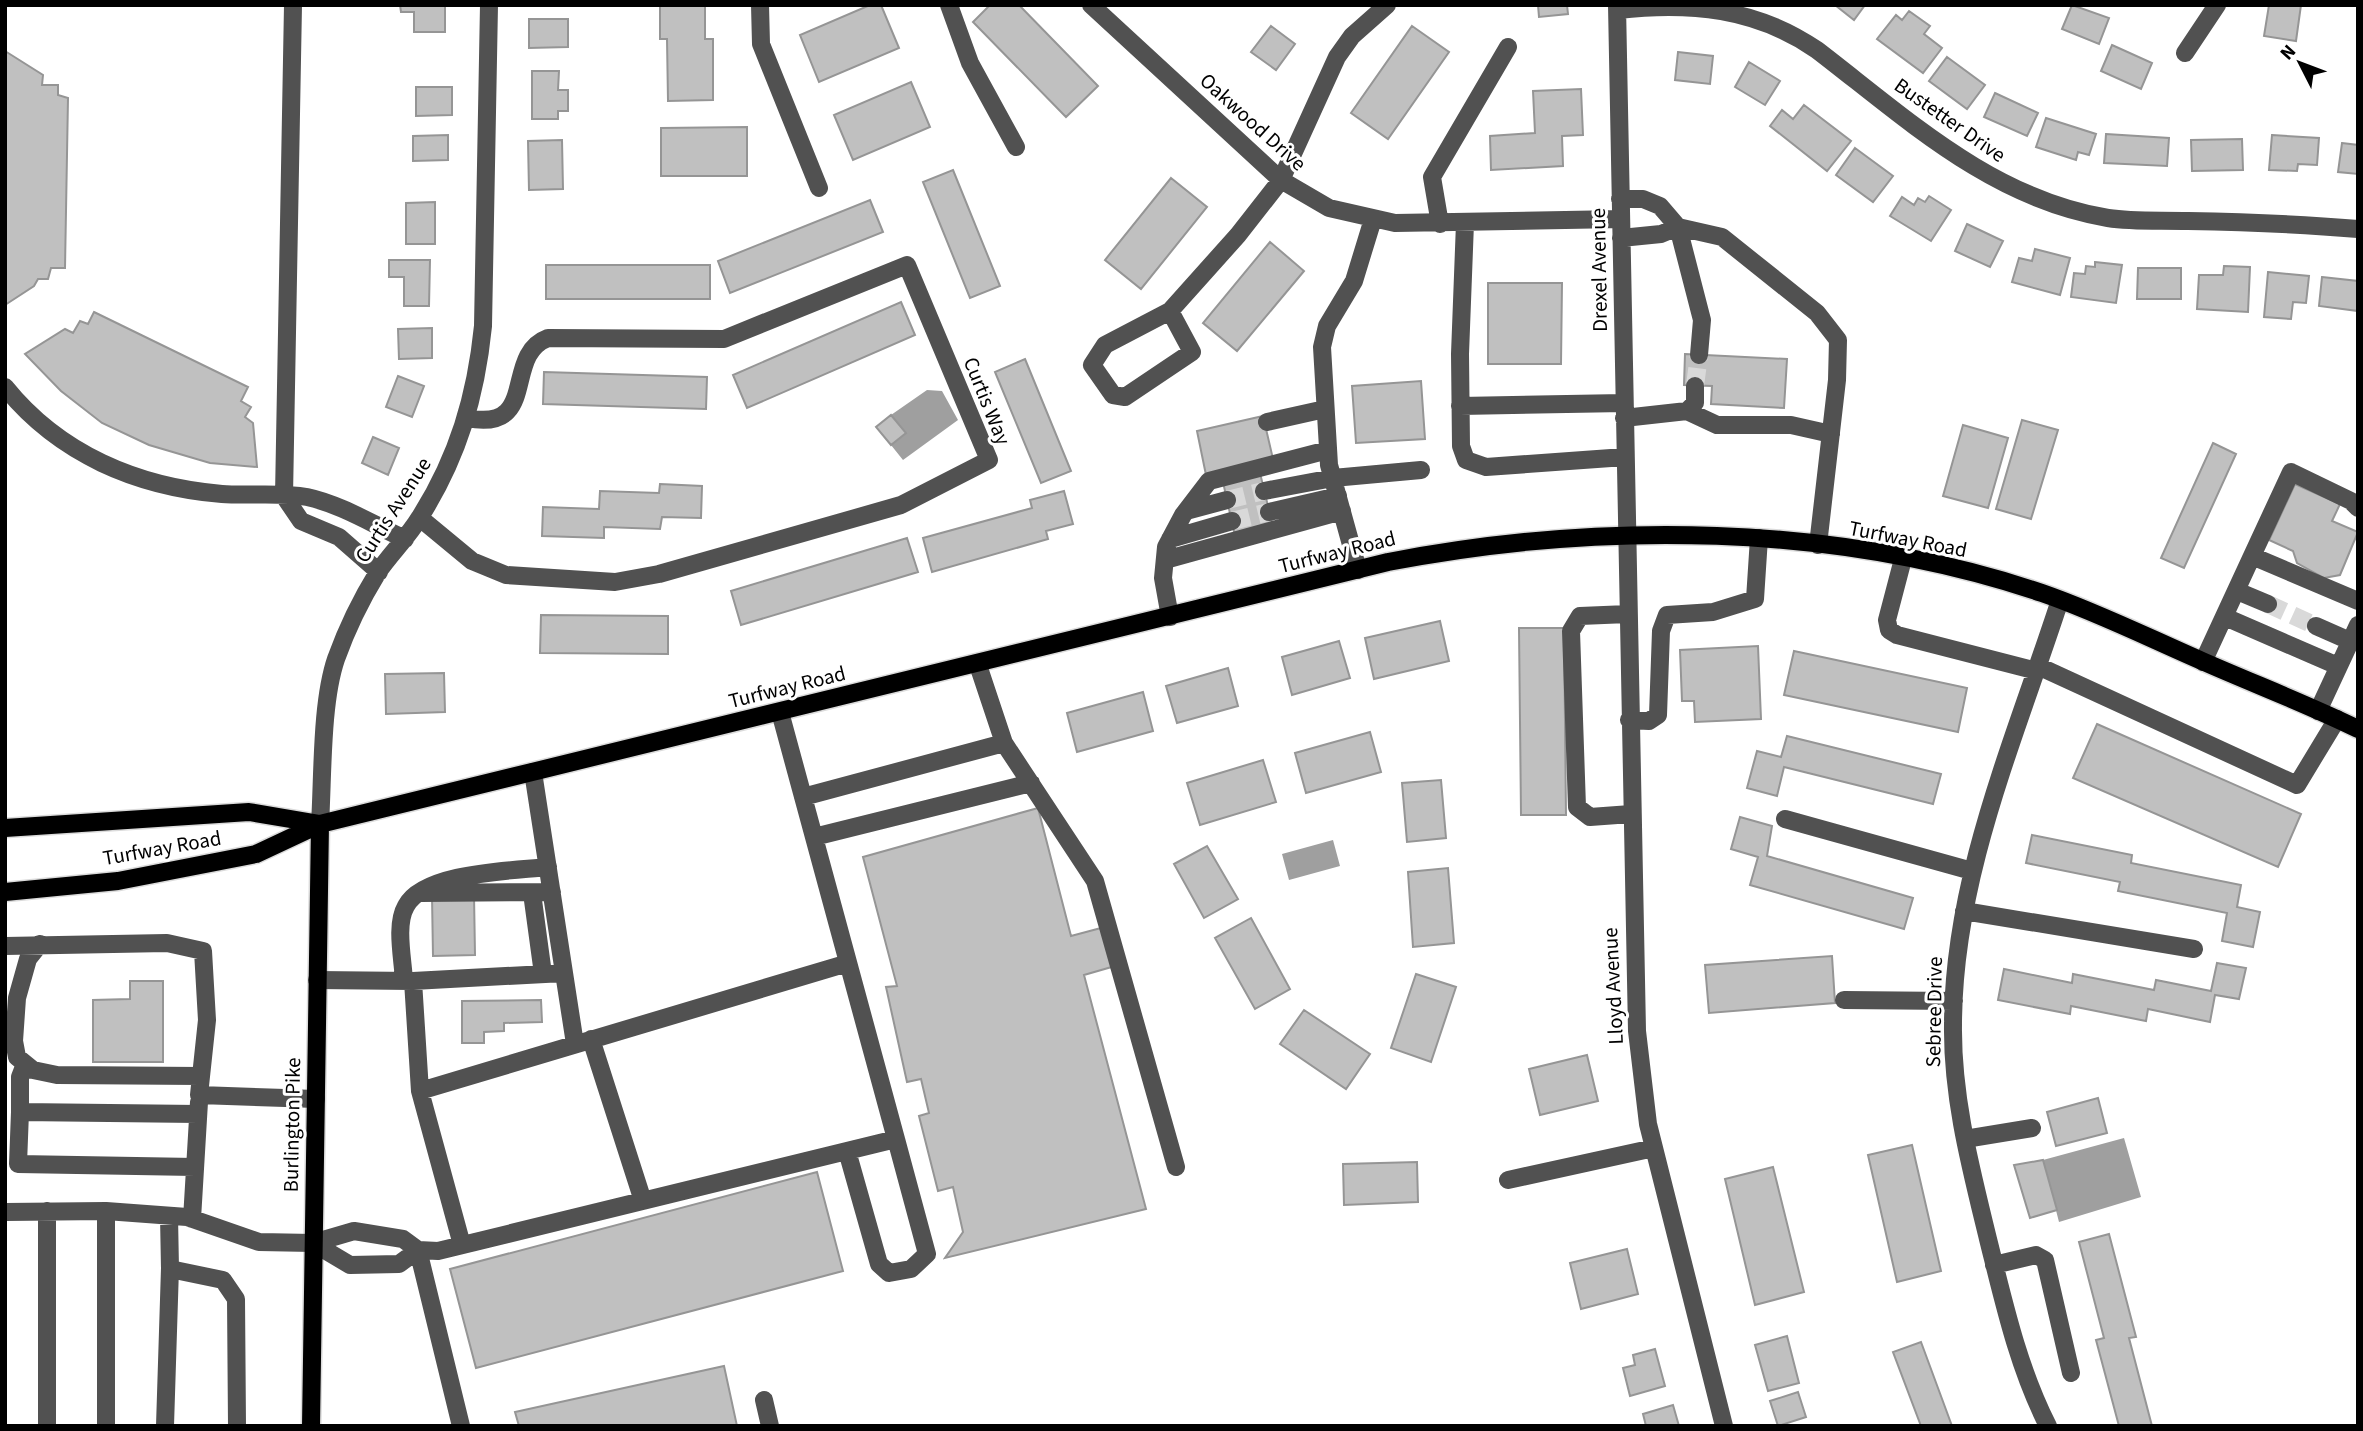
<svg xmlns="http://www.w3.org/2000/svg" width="2363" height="1431" viewBox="0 0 2363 1431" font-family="'Source Sans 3',sans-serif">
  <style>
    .water { fill: #9f9f9f }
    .building { fill: #c0c0c0; stroke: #959595; stroke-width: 2 }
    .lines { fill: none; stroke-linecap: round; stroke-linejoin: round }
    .minor-tunnel { stroke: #d9d9d9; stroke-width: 18; stroke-dasharray: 18 9; stroke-linecap: butt }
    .major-casing { stroke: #dbdbdb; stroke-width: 21 }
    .minor { stroke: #515151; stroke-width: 18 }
    .major { stroke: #000; stroke-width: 18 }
    .labels { text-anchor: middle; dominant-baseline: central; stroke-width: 6; stroke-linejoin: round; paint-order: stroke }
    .street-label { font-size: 21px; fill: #000; stroke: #fff }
  </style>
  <rect width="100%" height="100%" fill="#fff"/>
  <!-- water -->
  <path class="water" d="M927,390L942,391L958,420L903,460L891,445L905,433L891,415Z
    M1333,840L1340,866L1289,880L1282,854Z
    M2124,1138L2141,1197L2059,1222L2043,1160Z"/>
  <!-- building -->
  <path class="building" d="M400,5H445V32H414V12H401Z
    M660,5H705V39H713V100L668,101L667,39H660Z
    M870,5H881L899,48L819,82L800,35Z
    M990,5H1019L1098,86L1066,117L973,22Z
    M1538,5H1567L1568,14L1539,17Z
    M1835,5H1865L1854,20Z
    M2072,5L2109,18L2099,44L2062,29Z
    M2269,5H2301L2296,41L2264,36Z
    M1909,11L1930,26L1924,34L1942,48L1923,73L1877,39L1896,15L1902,20Z
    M529,19H568V47L529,48Z
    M1271,26L1295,44L1276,70L1251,52Z
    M1412,26L1449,52L1388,139L1351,113Z
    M2112,45L2152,63L2141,89L2101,71Z
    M5,51L43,75L42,85H58V95L68,98L65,268H51L48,279H38L34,286L5,305Z
    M1678,52L1713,56L1710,84L1675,80Z
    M1947,57L1985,85L1967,109L1929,81Z
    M1749,62L1780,81L1765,105L1735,87Z
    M532,71H559L558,90H568V111H558V119H532Z
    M911,82L930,127L853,160L834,115Z
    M416,87H452V115L416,116Z
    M1581,89L1583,135L1562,136L1563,166L1491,170L1490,136L1535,133L1533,91Z
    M1995,93L2038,113L2027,136L1984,117Z
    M1804,105L1851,141L1827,171L1770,126L1782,110L1793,119Z
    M2046,118L2096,134L2089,155L2078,152L2076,160L2036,147Z
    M747,127V176H661V128Z
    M2106,134L2169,138L2167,166L2104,163Z
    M448,135V160L413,161V136Z
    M2272,135L2319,138L2317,165L2298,164L2297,171L2269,170Z
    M2242,139L2243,170L2192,171L2191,140Z
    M562,140L563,189L529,190L528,141Z
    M2342,143L2358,145V174L2338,172Z
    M1855,148L1893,176L1873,202L1836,175Z
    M953,170L1000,286L970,298L923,182Z
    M1171,178L1207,207L1141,289L1105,260Z
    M1929,196L1951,210L1931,241L1890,216L1902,197L1914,205L1918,198L1925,202Z
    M870,200L883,232L730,293L718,261Z
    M435,202V244H406V203Z
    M1967,224L2003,241L1990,267L1955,251Z
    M1270,242L1304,271L1237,351L1203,323Z
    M2035,249L2070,258L2060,295L2012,282L2019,258L2032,261Z
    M389,260H430L429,306H404V277H389Z
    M2095,262L2122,265L2116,303L2071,297L2074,273L2085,274L2086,266L2095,267Z
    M546,265H710V299H546Z
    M2224,266L2250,267L2248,312L2197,309L2199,275H2223Z
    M2138,268H2181V299H2137Z
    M2268,272L2309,276L2306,303L2293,302L2291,319L2264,317Z
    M2322,277L2358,281V311L2319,306Z
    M1488,283H1562L1561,364H1488Z
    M901,302L915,335L747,408L733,375Z
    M94,312L248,387L241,401L251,407L245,417L253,423L257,467L210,463L149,445L102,423L61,391L25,354L65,329L73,333L80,321L88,324Z
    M432,328V358L399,359L398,329Z
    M1685,354L1787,359L1784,408L1711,404L1712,386L1684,385Z
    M1025,359L1071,471L1041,483L995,372Z
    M544,372L707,377L706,409L543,404Z
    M398,376L424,386L412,417L386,407Z
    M1421,381L1425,439L1356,443L1352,386Z
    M891,415L906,433L891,445L876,427Z
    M1263,416L1273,459L1206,475L1197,431Z
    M2022,420L2058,430L2031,519L1996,509Z
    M1963,425L2008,438L1988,508L1943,496Z
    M373,437L399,448L388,475L362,463Z
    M2213,443L2236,454L2184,568L2161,558Z
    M1260,473L1273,527L1235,536L1223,482Z
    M660,484L702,486L701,518L662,517L660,529L604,527V538L542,536L543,507L599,509L600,491L659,493Z
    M2295,484L2340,504L2332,521L2358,532L2340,575L2324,578L2297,563L2293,551L2269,540Z
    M1064,491L1073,524L1046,531L1048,539L932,572L923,538L1032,508L1030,500Z
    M907,538L918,572L741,625L731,591Z
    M541,615L668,616V654L540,653Z
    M1440,621L1449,661L1374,679L1365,638Z
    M1519,628H1564L1566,815H1521Z
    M1339,641L1350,678L1292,695L1282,657Z
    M1758,646L1761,719L1695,722L1694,701H1682L1680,650Z
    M1794,651L1967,688L1958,732L1784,695Z
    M1228,668L1238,706L1177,723L1166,686Z
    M444,673L445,712L386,714L385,674Z
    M1143,692L1153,731L1077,752L1067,713Z
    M2097,724L2301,814L2278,867L2073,778Z
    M1370,732L1381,772L1306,793L1295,753Z
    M1787,736L1941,774L1933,804L1784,767L1777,796L1747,788L1757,751L1781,757Z
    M1263,760L1276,802L1200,825L1187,783Z
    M1441,780L1446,838L1407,842L1402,783Z
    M1038,808L1071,936L1101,928L1115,966L1084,975L1146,1209L945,1258L963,1232L953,1187L938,1191L919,1116L929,1113L921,1079L907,1082L886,987L897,986L863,857Z
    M1740,817L1772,826L1767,856L1913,898L1904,929L1750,885L1758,857L1731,849Z
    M2032,835L2132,855L2131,863L2241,885L2237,907L2260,912L2253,947L2222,941L2227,913L2118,891L2120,882L2026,863Z
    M1207,846L1238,899L1204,918L1174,864Z
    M1448,868L1454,943L1413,947L1408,872Z
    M474,895L475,955L433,956L432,896Z
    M1251,918L1290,989L1255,1009L1215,938Z
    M1832,956L1835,1003L1709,1013L1705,965Z
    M2217,963L2246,968L2239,999L2215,995L2210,1022L2148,1009L2146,1021L2071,1006L2070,1014L1998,1000L2004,969L2072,983L2073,974L2154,990L2156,980L2211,991Z
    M1416,974L1456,987L1431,1062L1391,1048Z
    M130,981H163V1062H93V1000L130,999Z
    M541,1000L542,1022L504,1023V1031L484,1032V1043H462V1001Z
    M1304,1010L1370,1054L1346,1089L1280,1044Z
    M1587,1055L1598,1101L1540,1115L1529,1069Z
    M2098,1098L2107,1133L2056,1146L2047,1112Z
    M1912,1145L1941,1271L1897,1282L1868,1155Z
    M2043,1160L2057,1210L2030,1218L2014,1165Z
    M1417,1162L1418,1202L1344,1205L1343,1164Z
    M1773,1167L1804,1292L1755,1305L1725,1179Z
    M817,1172L843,1271L476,1368L450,1269Z
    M2109,1234L2136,1337L2129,1338L2152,1426H2119L2096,1340L2104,1338L2079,1242Z
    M1627,1249L1638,1294L1581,1309L1570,1263Z
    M1787,1336L1799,1383L1768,1391L1755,1345Z
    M1921,1342L1952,1426H1921L1893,1352Z
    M1655,1349L1665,1386L1630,1396L1623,1368L1635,1365L1633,1355Z
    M724,1366L737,1426H519L515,1412Z
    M1798,1392L1806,1417L1778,1426L1770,1401Z
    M1673,1405L1679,1426H1646L1643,1414Z"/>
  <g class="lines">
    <!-- minor-tunnel -->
    <path class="minor-tunnel" d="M1695,386L1699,355
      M1227,500L1264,491
      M1232,521L1269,512
      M2268,604L2316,626"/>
    <defs>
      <path id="major" d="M5,828L249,812L320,824
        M5,892L118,881L256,854L320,824L1388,562C1601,521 1834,523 2042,593C2097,612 2149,638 2202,661C2254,684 2307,704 2358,729
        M311,1426L320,824"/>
    </defs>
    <!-- major casing -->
    <use href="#major" class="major-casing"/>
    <!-- minor -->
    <path class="minor" d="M293,5L284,496L301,521L339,537L379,572
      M760,5L761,44L819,188
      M949,5L970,63L1016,147
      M1091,5L1281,180L1329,208L1395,223L1620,219
      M1617,5L1637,1031L1648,1124L1724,1426
      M1618,10C1690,2 1756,8 1817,50C1907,119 1992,199 2108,218C2134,222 2162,220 2188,221C2245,222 2301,224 2358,229
      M2185,53L2217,5
      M1620,199H1643L1660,206L1678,227L1702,320L1699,355
      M1465,223L1460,354L1461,446L1466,460L1486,467L1625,457
      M1440,224L1432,177L1508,47
      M1621,238L1661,234L1678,227L1722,237L1817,313L1838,340L1837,380L1818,545
      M1170,311L1192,352L1125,397L1113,395L1092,365L1105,345L1170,311L1238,235L1281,180L1337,57L1352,36L1387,5
      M5,387C59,454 137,487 222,494C250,496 280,492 307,497C340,504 374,525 405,539
      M1460,406L1624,403
      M1687,411L1695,403V386
      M1624,418L1687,411L1717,425H1791L1831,434
      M1267,422L1325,409
      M1264,491L1333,478L1421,470
      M1186,511L1227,500
      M1269,512L1338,496
      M420,518L472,561L506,575L615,582L659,574L901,505L989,460L907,265L724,339L548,338C502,355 540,433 467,418
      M1170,539L1232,521
      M2252,556L2291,472L2351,501L2358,508
      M1903,559L1887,620L1889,630L1897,635L2037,671
      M1165,560L1342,511
      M1358,570L1329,465L1322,347L1327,326L1354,281L1373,219
      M2237,591L2268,604
      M1628,614L1580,616L1571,631L1577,807L1590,817L1631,814
      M1170,617L1163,578L1166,547L1183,515L1209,481L1328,450
      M2225,617L2338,666
      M2316,626L2350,641
      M2203,662L2252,556L2358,601
      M978,665L1004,743L1095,881L1176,1167
      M2038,666L2297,785L2337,719
      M2318,711L2358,625
      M1629,720L1649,721L1658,715L1661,631L1667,615L1713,612L1755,599L1759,538
      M533,772L575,1044
      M803,797L1004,743
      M1785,819L1972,871
      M320,824C323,776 321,703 336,659C346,631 362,598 378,572C391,553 408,537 420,517C458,457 476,396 483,326L489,5
      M814,837L1031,783
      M421,893L552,892
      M532,893L543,974
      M1964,911L2194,949
      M40,944L28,959L17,998L14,1041L17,1057L33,1070L57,1075L201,1076
      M5,946L167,943L203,951L207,1020L199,1095L316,1099
      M317,980L413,981L564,973
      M404,981C403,959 395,925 406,906C424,872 512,871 548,867
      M413,981L420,1091L462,1245
      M1844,1000L1954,1001
      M591,1039L643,1201
      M25,1064L20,1077V1112L198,1114
      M420,1091L848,963
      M20,1112L18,1164L195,1167
      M1965,1139L2032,1128
      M847,1151L879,1264L889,1273L911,1269L927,1254L896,1139
      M1508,1180L1654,1148
      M47,1211V1426
      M5,1212L106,1211L187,1217L259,1242L313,1243L354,1231L403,1239L418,1250L438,1251L896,1139L780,712
      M169,1216L170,1269L223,1280L236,1299L237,1426
      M192,1219L199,1102
      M313,1243L350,1265L399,1264L418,1250
      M418,1250L461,1426
      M1994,1265L2036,1255L2045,1260L2071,1373
      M764,1400L770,1426
      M106,1426V1211
      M165,1426L170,1268
      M2048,1426C2018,1367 2004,1303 1988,1239C1971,1169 1952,1098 1953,1025C1953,878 2015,739 2060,600"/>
    <!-- major -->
    <use href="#major" class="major"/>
  </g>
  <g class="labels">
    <!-- street labels -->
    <g class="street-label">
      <text transform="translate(1950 120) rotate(35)">Bustetter Drive</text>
      <text transform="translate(1253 122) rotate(42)">Oakwood Drive</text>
      <text transform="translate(1599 270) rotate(-91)">Drexel Avenue</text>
      <text transform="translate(987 401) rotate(68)">Curtis Way</text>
      <text transform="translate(393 510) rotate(-57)">Curtis Avenue</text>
      <text transform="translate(1908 539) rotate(11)">Turfway Road</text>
      <text transform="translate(1337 552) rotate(-14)">Turfway Road</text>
      <text transform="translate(787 687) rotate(-14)">Turfway Road</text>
      <text transform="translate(162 848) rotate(-10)">Turfway Road</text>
      <text transform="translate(1613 986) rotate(-93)">Lloyd Avenue</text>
      <text transform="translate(1934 1012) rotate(-89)">Sebree Drive</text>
      <text transform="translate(292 1125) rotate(-89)">Burlington Pike</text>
    </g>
  </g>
  <!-- border -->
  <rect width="2363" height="1431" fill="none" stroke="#000000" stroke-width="14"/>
  <!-- north arrow -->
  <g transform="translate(2300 63) rotate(312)" stroke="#ffffff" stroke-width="5" paint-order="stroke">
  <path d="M0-5L12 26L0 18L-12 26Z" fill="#000000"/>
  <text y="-10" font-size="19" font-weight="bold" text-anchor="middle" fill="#000000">N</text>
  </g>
</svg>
